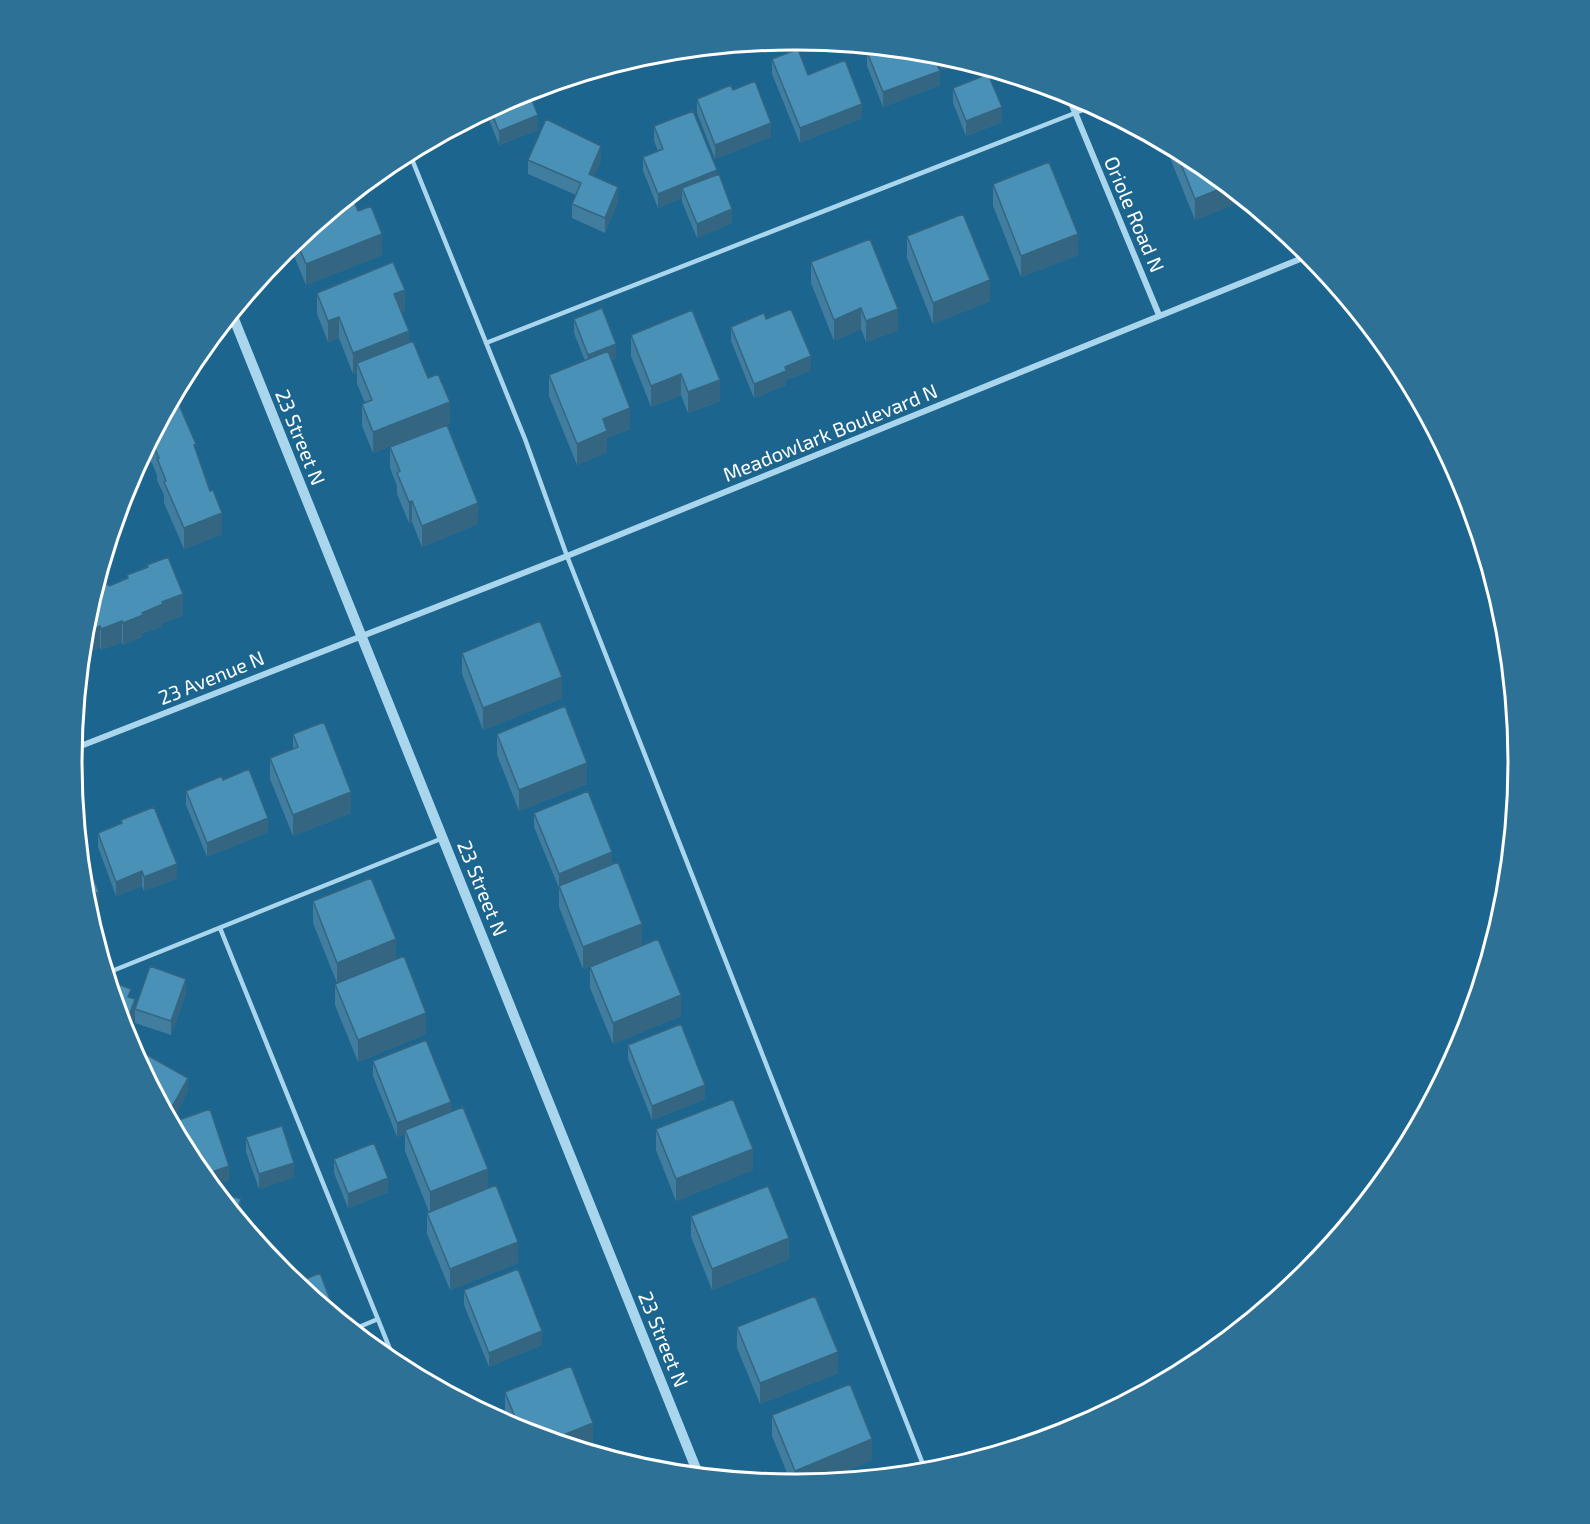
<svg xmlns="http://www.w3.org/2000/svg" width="1590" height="1524" viewBox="0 0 1590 1524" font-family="'Exo 2',sans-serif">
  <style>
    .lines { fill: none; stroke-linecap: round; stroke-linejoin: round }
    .service { stroke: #aad6ed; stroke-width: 4.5 }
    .minor { stroke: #aad6ed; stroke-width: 6 }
    .tertiary { stroke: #aad6ed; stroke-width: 10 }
    .wall { fill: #407d9e }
    .shaded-wall { fill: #346681 }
    .building { fill: #4a91b8; stroke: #346681; stroke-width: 1.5 }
    .labels { text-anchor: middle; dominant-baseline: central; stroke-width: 4.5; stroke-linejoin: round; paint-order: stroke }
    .street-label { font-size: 20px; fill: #fff; stroke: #1c658e }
    .rim { fill: none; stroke: #fff; stroke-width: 3 }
  </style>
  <rect width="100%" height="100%" fill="#1c658e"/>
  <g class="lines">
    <!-- service -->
    <path class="service" d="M409,152L525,439L567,556L926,1472
      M486,343L1093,106
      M220,928L396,1364
      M107,973L443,838
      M352,1330L378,1319"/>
    <!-- minor -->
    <path class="minor" d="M1067,93L1159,315
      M73,749L567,556L1310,255"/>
    <!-- tertiary -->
    <path class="tertiary" d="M232,314L699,1476"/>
  </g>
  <!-- wall -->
  <path class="wall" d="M867,52L940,85L883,107L867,66Z
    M935,53L964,61L942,70Z
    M772,59L808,75L862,118L800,143L772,74Z
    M953,88L1002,122L966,136L953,103Z
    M519,94L538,130L499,145L486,112Z
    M697,99L771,137L715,159L697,113Z
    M654,126L717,175L732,223L697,238L682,202V198L658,208L643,171V157L658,151L654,141Z
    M1168,145L1197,161L1244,200L1195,220L1168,153Z
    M528,160H601L594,176L618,201L605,233L572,218V204L576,195L528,174Z
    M993,184L1078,255L1021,277L993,206Z
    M352,195L358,211L382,255L306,285L290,246Z
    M907,236L990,301L933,324L907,258Z
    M811,262L898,330L866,342L861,329L834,341L811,283Z
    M317,293L405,311L402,312L409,342L428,378L450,423L373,453L362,426V404L365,403L357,384V373L353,374L339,338L328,342L317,314Z
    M574,319L616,358L611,360L630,429L607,438V452L577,465L549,396V375L585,361L574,333Z
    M766,319L811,370L786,380V385L754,398L731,341V327Z
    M631,335L720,401L688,413L681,395L651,407L631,356Z
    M173,399L196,453L222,534L184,549L164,503V495L157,480V475L146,450Z
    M390,447L478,524L422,547L412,522L409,523L397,494V486L390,468Z
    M147,565L183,615L163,623V626L143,633V636L123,645L122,642L101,650L100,647L83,655L109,586L127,579V575L147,567Z
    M462,653L562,698L483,730L462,674Z
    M293,734L351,813L293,836L270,779V758L293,749Z
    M497,734L587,784L519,811L497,755Z
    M223,780L268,832L207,857L186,805V791Z
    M534,813L612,864L642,945L583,969L559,907V888L534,827Z
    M121,820L177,878L144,891L142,886L116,896L98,847V833L121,823Z
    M313,901L396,959L426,1034L358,1062L335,1005V984L337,983L313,923Z
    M590,967L681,1016L613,1044L590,988Z
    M112,990L131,998L135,1008L186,993L171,1035L135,1023V1014L127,1038Z
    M628,1045L705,1099L652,1120L628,1059Z
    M373,1061L451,1112L488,1189L518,1263L450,1290L427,1234V1213L429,1212L405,1151V1134L397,1137L373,1076Z
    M176,1121L229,1180L212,1186L194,1163L176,1130Z
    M656,1129L753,1170L676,1201L656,1150Z
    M246,1137L294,1177L259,1189L246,1152Z
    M334,1159L388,1192L348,1208L334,1173Z
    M691,1216L789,1259L712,1290L691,1237Z
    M464,1290L542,1345L489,1367L464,1305Z
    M737,1327L838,1373L760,1404L737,1348Z
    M505,1392L593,1444L581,1449L518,1430L510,1425L505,1413Z
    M772,1415L872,1460L817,1483L792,1485L772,1436Z"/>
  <!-- shaded-wall -->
  <path class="shaded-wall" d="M944,55L964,61L942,70V56Z
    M940,71V85L883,107V92Z
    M862,104V118L800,143V128Z
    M1002,107V122L966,136V121Z
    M538,115V130L499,145V131Z
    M771,123V137L715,159V145Z
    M601,146V160L589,188V174Z
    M717,170V184L682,188V198L658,208V194Z
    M1227,186L1244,200L1195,220V199Z
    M618,187V201L605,233V218Z
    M732,209V223L697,238V224Z
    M382,234V255L306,285V264Z
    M1078,234V255L1021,277V256Z
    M990,280V301L933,324V303Z
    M405,290V311L394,315V294Z
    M861,308V329L834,341V320Z
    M898,309V330L866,342V321Z
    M339,317V338L328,342V321Z
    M409,331V352L357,363V373L353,374V353Z
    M616,344V358L588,369V355Z
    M811,356V370L786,380V385L754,398V384L785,367Z
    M681,374V395L651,407V386Z
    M720,380V401L688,413V392Z
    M450,402V423L373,453V432Z
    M630,408V429L607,438V452L577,465V444L603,419Z
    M412,501V522L409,523V502Z
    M478,503V524L422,547V526Z
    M222,513V534L184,549V528Z
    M183,594V615L163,623V626L143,633V636L123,645V623L162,602Z
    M122,621V642L101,650V629Z
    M100,626V647L83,655L85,633Z
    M562,677V698L483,730V708Z
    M587,763V784L519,811V790Z
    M351,792V813L293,836V815Z
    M268,818V832L207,857V843Z
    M612,852V867L559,886V888V874Z
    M177,864V878L144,891V877Z
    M142,871V886L116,896V882Z
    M99,892V913L90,917L86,903L85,897Z
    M642,924V945L583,969V947Z
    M396,939V960L337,984V963Z
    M186,979V993L171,1035V1021Z
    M681,995V1016L613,1044V1023Z
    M135,999V1014L127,1038L124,1030Z
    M426,1013V1034L358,1062V1040Z
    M188,1078V1092L172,1122L168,1114Z
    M705,1085V1099L652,1120V1106Z
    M451,1102V1116L405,1130V1134L397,1137V1123Z
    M753,1149V1170L676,1201V1179Z
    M294,1163V1177L259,1189V1174Z
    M229,1166V1180L212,1186L203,1175Z
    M488,1169V1190L430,1213V1192Z
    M388,1178V1192L348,1208V1194Z
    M241,1199V1220H240L236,1215Z
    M264,1233V1249L260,1244Z
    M789,1238V1259L712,1290V1269Z
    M518,1242V1263L450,1290V1269Z
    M333,1307V1314L328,1309Z
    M542,1331V1345L489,1367V1353Z
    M838,1352V1373L760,1404V1383Z
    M593,1423V1444L581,1449L551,1440Z
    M872,1439V1460L817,1483L795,1485V1471Z"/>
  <!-- building -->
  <path class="building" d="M878,47L932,53L940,71L883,92L867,52Z
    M798,49L808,75L845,60L862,104L800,128L772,59Z
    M988,74L1002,107L966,121L953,88Z
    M755,81L771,123L715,145L697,99L731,85L733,90Z
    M528,91L538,115L499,131L490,109L519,94Z
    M693,111L717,170L658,194L643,157L663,149L654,126Z
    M546,119L601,146L589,174L618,187L605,218L572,204L581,183L528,160Z
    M1175,149L1197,161L1227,186L1195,199Z
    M1049,162L1078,234L1021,256L993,184Z
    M719,174L732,209L697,224L682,188Z
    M352,195L358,211L371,206L382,234L306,264L296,240Z
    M963,214L990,280L933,303L907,236Z
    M870,239L898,309L866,321L861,308L834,320L811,262Z
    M393,262L405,290L394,294L409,331L353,353L339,317L328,321L317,293Z
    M602,308L616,344L588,355L574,319Z
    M791,309L811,356L785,367L786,371L754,384L731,327L764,313L766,319Z
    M692,310L720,380L688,392L681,374L651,386L631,335Z
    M413,341L428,378L438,374L450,402L373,432L362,404L372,400L357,363Z
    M608,351L630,408L603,419L607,431L577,444L549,375Z
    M176,398L196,444L194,445L210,491L213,490L222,513L184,528L164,482L166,481L157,458H159L151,440L173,399Z
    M447,425L478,503L422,526L412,501L409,502L397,473L400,471L390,447Z
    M168,557L183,594L162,602L163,604L142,613L143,615L123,623L122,621L101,629L100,626L85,633L86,621L96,588L108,584L109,586L128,578L127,575L148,567L147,565Z
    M540,621L562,677L483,708L462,653Z
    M565,706L587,763L519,790L497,734Z
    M324,722L351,792L293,815L270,758L298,747L293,734Z
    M249,769L268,818L207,843L186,791L222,776L223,780Z
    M588,791L612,852L559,874L534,813Z
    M154,807L177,864L144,877L142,871L116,882L98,833L122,823L121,820Z
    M80,847L99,892L85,897Z
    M618,862L642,924L583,947L559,886Z
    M371,878L396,939L337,963L313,901Z
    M658,939L681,995L613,1023L590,967Z
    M404,956L426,1013L358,1040L335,984Z
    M150,966L186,979L171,1021L135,1009Z
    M115,983L131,989L128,997L135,999L124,1030L112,990Z
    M681,1024L705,1085L652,1106L628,1045Z
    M426,1040L451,1102L397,1123L373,1061Z
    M131,1046L188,1078L168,1114H167Z
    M733,1099L753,1149L676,1179L656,1129Z
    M463,1107L488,1169L430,1192L405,1130Z
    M210,1109L229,1166L203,1175L194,1163L184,1145L176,1121Z
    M282,1126L294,1163L259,1174L246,1137Z
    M374,1143L388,1178L348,1194L334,1159Z
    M496,1185L518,1242L450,1269L427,1213Z
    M768,1186L789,1238L712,1269L691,1216Z
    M217,1192L241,1199L236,1215Z
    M246,1227L264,1233L260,1244Z
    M518,1269L542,1331L489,1353L464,1290Z
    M320,1273L333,1307L328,1309L296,1283Z
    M815,1296L838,1352L760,1383L737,1327Z
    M571,1366L593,1423L551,1440L520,1430L505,1392Z
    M850,1384L872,1439L795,1471L772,1415Z
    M609,1447L613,1459L594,1453Z
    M885,1471L887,1476L868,1478Z"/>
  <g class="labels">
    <!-- street labels -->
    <g class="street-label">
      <text transform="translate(1135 214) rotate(67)">Oriole Road N</text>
      <text transform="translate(830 432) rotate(-22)">Meadowlark Boulevard N</text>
      <text transform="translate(301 437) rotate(68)">23 Street N</text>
      <text transform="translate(211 677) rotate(-22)">23 Avenue N</text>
      <text transform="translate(483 888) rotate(68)">23 Street N</text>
      <text transform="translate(664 1339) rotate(68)">23 Street N</text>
    </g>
  </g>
  <!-- crop -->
  <path d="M0 0H1590V1524H0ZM794 50H796A712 712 0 0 1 1508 762V762A712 712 0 0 1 796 1474H794A712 712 0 0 1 82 762V762A712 712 0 0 1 794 50Z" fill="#2e7197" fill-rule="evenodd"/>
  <path class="rim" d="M794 50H796A712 712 0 0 1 1508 762V762A712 712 0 0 1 796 1474H794A712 712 0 0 1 82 762V762A712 712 0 0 1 794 50Z"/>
</svg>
